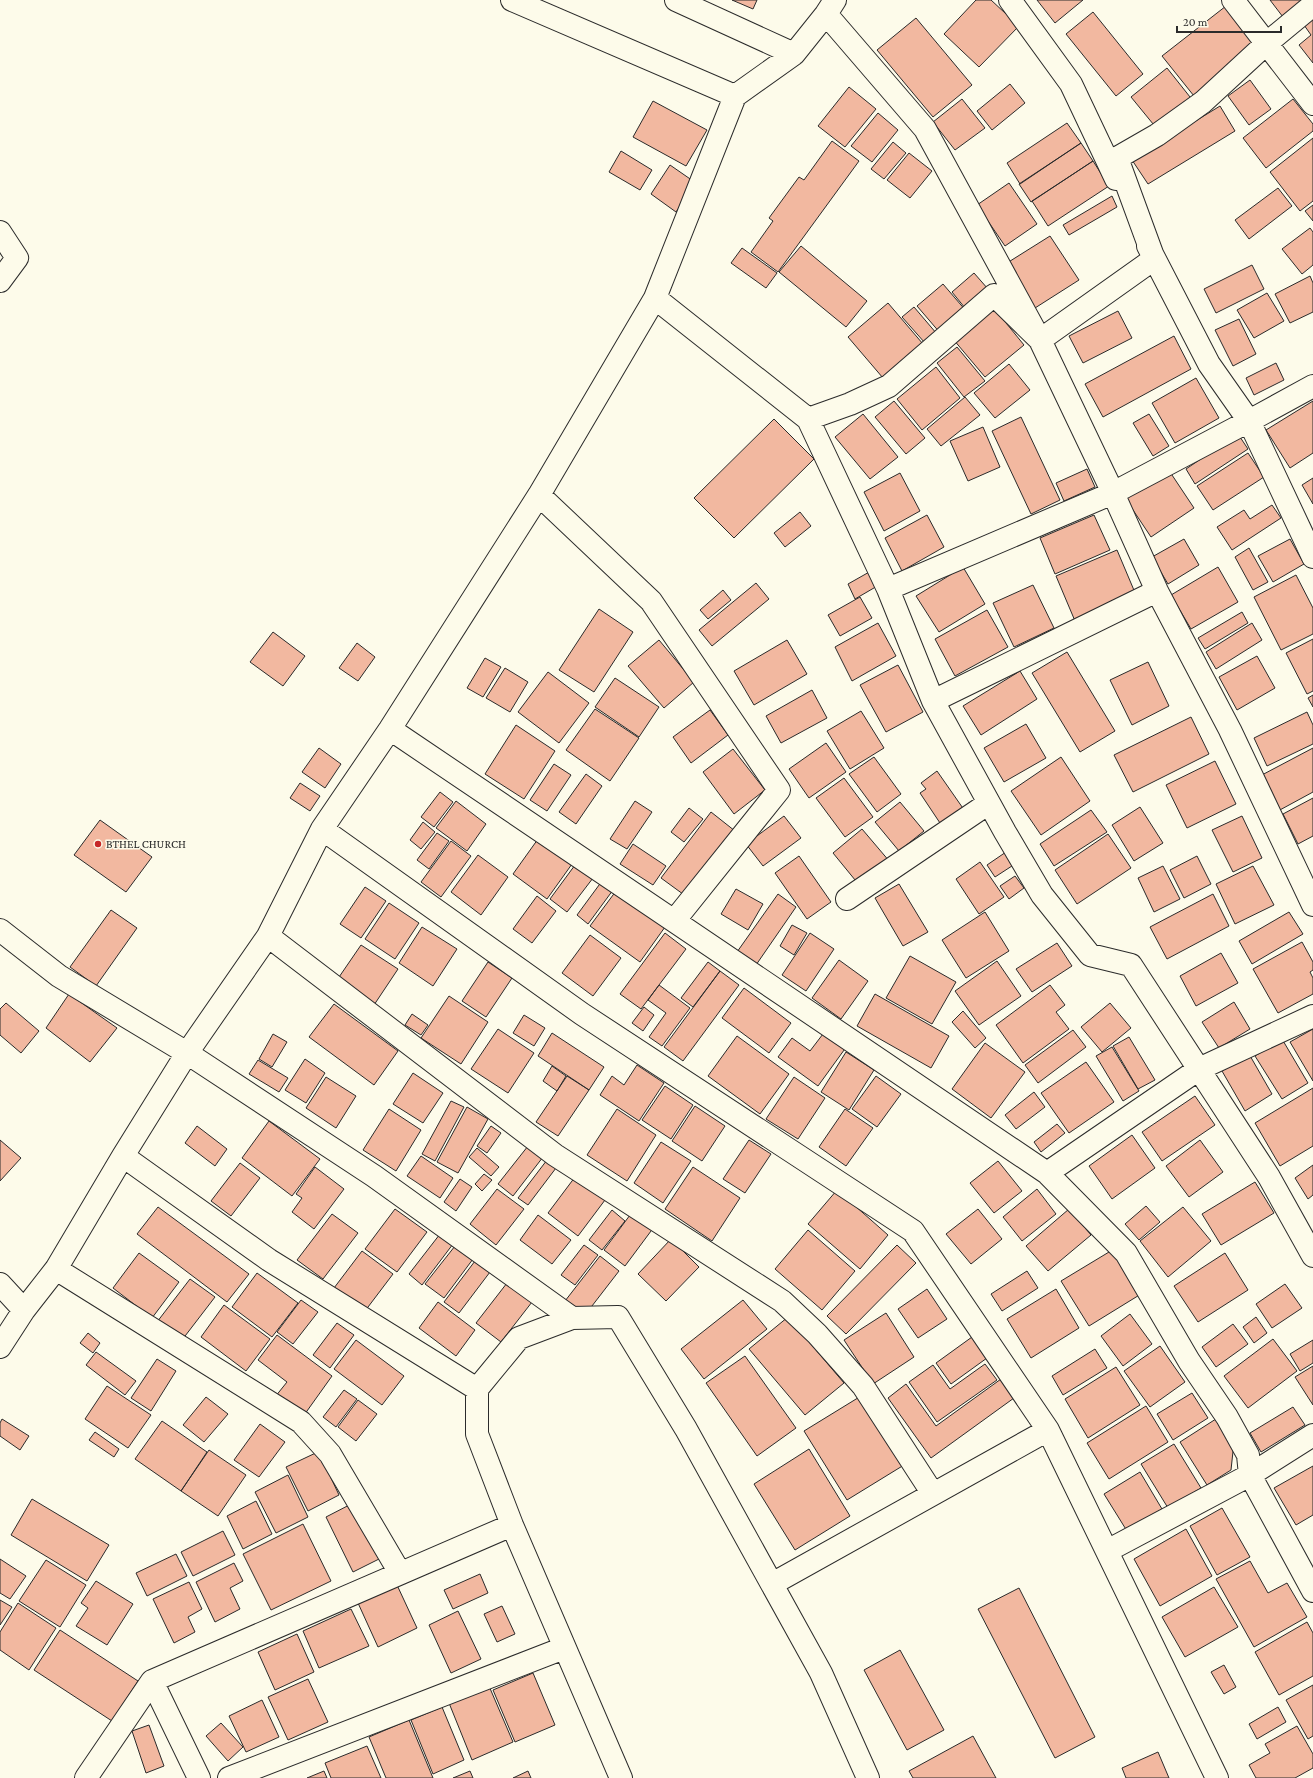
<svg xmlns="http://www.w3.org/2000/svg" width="1313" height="1778" viewBox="0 0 1313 1778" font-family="'Crimson Pro',serif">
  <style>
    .building { fill: #f2b8a0; stroke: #2b2b2b }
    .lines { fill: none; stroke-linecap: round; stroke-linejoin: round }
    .minor-casing { stroke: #2b2b2b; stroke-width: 24 }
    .minor { stroke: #fdfbea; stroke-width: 22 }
    .poi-dot { fill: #c62828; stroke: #fdfbea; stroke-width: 1.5 }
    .labels { text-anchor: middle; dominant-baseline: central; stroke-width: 3; stroke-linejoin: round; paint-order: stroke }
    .poi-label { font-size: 12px; fill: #2b2b2b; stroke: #fdfbea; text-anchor: start }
  </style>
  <rect width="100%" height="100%" fill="#fdfbea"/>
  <!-- building -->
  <path class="building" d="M732,0H757L753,9Z
    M976,0H991L1019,26L979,67L944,34Z
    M1037,0H1083L1055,23Z
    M1270,0H1306L1283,17Z
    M1226,6L1258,45L1194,96L1162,56Z
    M1093,12L1143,74L1116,96L1066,34Z
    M916,18L972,85L933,117L877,50Z
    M1313,18V63L1299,45L1311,35L1304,25Z
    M1167,68L1194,102L1158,130L1131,97Z
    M1250,80L1271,109L1249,125L1228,96Z
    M1010,84L1025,103L992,130L977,111Z
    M849,87L876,109L845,147L818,126Z
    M962,99L985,128L955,150L933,122Z
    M1293,99L1313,124V131L1266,168L1243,138Z
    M653,101L707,130L686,166L633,137Z
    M1220,106L1235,131L1148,184L1132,160Z
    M878,113L898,130L872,162L851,146Z
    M1067,123L1081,143L1020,184L1007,163Z
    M1313,138V201L1300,211L1270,172Z
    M832,141L859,161L778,272L751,252L773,221L769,218L799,177L804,180Z
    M893,142L906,153L884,179L871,169Z
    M1081,143L1093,161L1031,202L1019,184Z
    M621,151L652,170L640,190L609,172Z
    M909,153L932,171L910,198L887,180Z
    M1093,161L1109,186L1048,226L1032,201Z
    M670,165L696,183L676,212L651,194Z
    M1009,183L1037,224L1005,246L977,205Z
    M1278,188L1292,206L1249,239L1235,220Z
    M1112,196L1117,207L1069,235L1063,225Z
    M1313,205V221L1305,211Z
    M1310,228L1313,232V265L1302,274L1282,249Z
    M1050,236L1079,280L1035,308L1007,263Z
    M801,246L867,301L846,327L779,272Z
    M742,248L777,273L766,288L731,263Z
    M1252,265L1264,289L1216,313L1204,289Z
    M974,273L988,289L965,308L952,292Z
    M1310,276L1313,283V312L1290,323L1275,294Z
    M943,284L967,312L941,334L917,306Z
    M1267,293L1284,321L1254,338L1237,310Z
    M888,303L923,344L883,378L848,337Z
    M914,307L937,334L925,343L902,317Z
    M993,307L1024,345L985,377L953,339Z
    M1118,311L1132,338L1083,363L1069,336Z
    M1239,319L1256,354L1233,366L1215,330Z
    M1174,336L1191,369L1103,417L1085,384Z
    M957,347L985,381L964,397L937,363Z
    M1276,363L1284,380L1254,395L1246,378Z
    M1009,364L1030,390L995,418L974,393Z
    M936,367L960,398L922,430L897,399Z
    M1196,378L1219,418L1175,443L1152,403Z
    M965,397L980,415L941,446L927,429Z
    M894,401L925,438L906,454L875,417Z
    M1313,401V453L1290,468L1266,430Z
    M863,414L898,457L870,479L835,437Z
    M1149,414L1169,446L1153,456L1133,423Z
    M1021,417L1060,500L1031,514L992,431Z
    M774,419L814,459L734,538L694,498Z
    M983,427L1000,467L968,481L950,441Z
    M1238,434L1248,449L1195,484L1186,469Z
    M1248,453L1264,477L1213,510L1197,486Z
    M1087,469L1095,487L1064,501L1056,483Z
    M1168,469L1194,508L1151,537L1125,498Z
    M900,473L920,511L884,531L864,492Z
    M1313,478V504L1302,485Z
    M1272,505L1281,518L1232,550L1217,527L1244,510L1250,519Z
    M800,512L811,526L785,547L774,533Z
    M927,515L944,547L902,571L885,538Z
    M1094,515L1110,550L1055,574L1040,538Z
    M1184,539L1199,565L1168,584L1152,557Z
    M1290,539L1304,564L1273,582L1258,556Z
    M1249,548L1268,582L1253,590L1235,557Z
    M1117,550L1136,595L1075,621L1056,576Z
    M963,567L985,604L939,632L916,596Z
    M1218,567L1238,602L1191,629L1171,595Z
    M871,571L879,585L855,599L848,584Z
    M1296,575L1313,608V634L1281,650L1254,597Z
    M756,583L769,599L712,646L699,630Z
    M1033,585L1054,628L1014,647L993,603Z
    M723,590L731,600L708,619L700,610Z
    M860,597L872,618L840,636L828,615Z
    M599,609L633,632L594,692L559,670Z
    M987,610L1008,647L955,676L935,639Z
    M1242,612L1248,623L1205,649L1198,638Z
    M878,623L896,656L852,681L835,647Z
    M1252,623L1262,640L1216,669L1206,652Z
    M273,632L305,656L283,686L250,662Z
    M1313,639V691L1307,694L1286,653Z
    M659,640L694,682L664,708L628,666Z
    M787,640L807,674L754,705L734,671Z
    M357,643L375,657L358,681L339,668Z
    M1067,652L1115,731L1080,752L1032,673Z
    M1257,656L1275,688L1237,710L1219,677Z
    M485,658L501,667L483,697L467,688Z
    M1148,662L1169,706L1132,725L1110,680Z
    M898,665L923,712L886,732L860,685Z
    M505,668L528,682L510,712L486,698Z
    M1020,671L1037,699L981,735L963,706Z
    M548,672L589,703L559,743L518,712Z
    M615,678L659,707L639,737L595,707Z
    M812,690L827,718L781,743L766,716Z
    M1313,695V707L1308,698Z
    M595,709L639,738L610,781L566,750Z
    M710,710L728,735L691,763L673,737Z
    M861,711L884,748L850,769L827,731Z
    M1307,712L1313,725V744L1267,766L1254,738Z
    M1191,717L1209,754L1133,792L1114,755Z
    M1026,724L1046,758L1004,782L984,748Z
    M516,725L555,751L524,799L485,774Z
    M826,743L846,772L809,798L789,769Z
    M319,748L341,764L325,788L302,772Z
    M1313,748V792L1278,811L1260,776Z
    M733,749L765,790L734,814L703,772Z
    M874,757L901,794L877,812L849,774Z
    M1061,757L1090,801L1041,835L1011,791Z
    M1215,761L1236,804L1187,828L1166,785Z
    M554,764L571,775L547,811L530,800Z
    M937,771L967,814L944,829L920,793L926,789L921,783Z
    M586,774L602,786L576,824L559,812Z
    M844,778L873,817L845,837L816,798Z
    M300,783L320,796L310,811L290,798Z
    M440,792L453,802L434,827L421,817Z
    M1313,798V836L1298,844L1283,814Z
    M456,801L486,824L467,851L436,828Z
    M635,801L652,812L627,849L610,839Z
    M900,802L924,831L899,851L875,822Z
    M1140,807L1163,843L1134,861L1112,825Z
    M689,808L703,819L684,842L671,832Z
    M1091,810L1107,832L1054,866L1040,844Z
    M711,812L735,831L687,897L661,878Z
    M784,816L801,838L763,866L746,844Z
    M1242,816L1262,858L1233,872L1212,830Z
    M100,820L152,857L126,892L74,855Z
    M423,822L435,832L421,849L410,840Z
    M862,829L890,862L860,886L833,853Z
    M437,833L449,841L429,869L417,860Z
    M1108,834L1131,868L1077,904L1055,870Z
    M538,839L572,864L547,899L513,874Z
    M451,841L471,856L441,897L421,882Z
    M633,844L666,866L653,885L620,864Z
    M1006,852L1015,864L995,877L987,865Z
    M478,855L508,877L481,915L451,892Z
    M799,856L831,902L807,919L775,873Z
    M1197,856L1211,884L1184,898L1170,870Z
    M980,862L1004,897L979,914L956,879Z
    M575,865L593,878L567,912L550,899Z
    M1163,866L1180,899L1154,912L1138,878Z
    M1253,866L1274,905L1235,924L1216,884Z
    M1015,876L1024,888L1009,899L1000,886Z
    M602,881L613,890L588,924L577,915Z
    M899,884L928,932L903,946L875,898Z
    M365,887L386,901L361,938L340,924Z
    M736,889L763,904L748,930L721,914Z
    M616,891L665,927L640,962L590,926Z
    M778,894L796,907L756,965L737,952Z
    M1213,894L1229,926L1167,959L1150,927Z
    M537,896L556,911L532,943L513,929Z
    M389,903L419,923L395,959L365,939Z
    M111,910L137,928L96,986L70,967Z
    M985,912L1009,951L966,978L942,940Z
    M1289,912L1303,934L1252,964L1239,941Z
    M792,925L807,933L794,955L780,946Z
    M422,927L457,949L433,986L399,963Z
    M665,933L686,949L641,1009L620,994Z
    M810,933L834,949L806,991L782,975Z
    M590,935L621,958L593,996L562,973Z
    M1302,942L1313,962V970L1310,972L1313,978V994L1278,1013L1253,969Z
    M1057,943L1072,966L1032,992L1016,969Z
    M361,945L398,969L374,1005L337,980Z
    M1221,953L1238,983L1196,1006L1180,976Z
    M910,956L956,982L932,1024L886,998Z
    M839,960L868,981L841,1019L812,998Z
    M997,961L1021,996L979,1025L955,991Z
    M488,962L512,978L486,1017L462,1001Z
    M708,962L720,971L693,1007L681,998Z
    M720,971L739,985L683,1061L664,1047Z
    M659,985L690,1008L662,1046L649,1037L666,1013L648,1000Z
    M1050,985L1065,1005L1056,1012L1069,1029L1023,1063L996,1025Z
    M744,988L791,1023L769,1053L722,1018Z
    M69,994L117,1028L90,1062L46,1028Z
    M875,994L949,1036L931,1068L857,1026Z
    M449,996L488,1022L461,1064L421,1038Z
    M1234,1002L1250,1029L1219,1048L1202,1022Z
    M6,1003L39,1031L21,1053L0,1035V1009Z
    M1110,1003L1131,1028L1102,1052L1081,1027Z
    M334,1004L398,1051L374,1085L309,1037Z
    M644,1007L654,1015L643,1031L632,1023Z
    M963,1011L986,1038L975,1048L952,1022Z
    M412,1014L428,1025L421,1035L405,1025Z
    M524,1015L545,1028L534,1046L513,1033Z
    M498,1029L534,1053L508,1093L471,1069Z
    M1313,1029V1081L1290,1042Z
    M826,1030L847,1046L818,1086L778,1057L792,1038L810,1051Z
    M1073,1030L1086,1047L1038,1083L1025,1065Z
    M552,1033L604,1067L589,1090L538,1056Z
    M273,1034L287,1042L272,1067L259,1059Z
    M737,1036L789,1074L760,1114L708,1076Z
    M1129,1037L1155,1080L1138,1089L1113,1046Z
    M1282,1039L1308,1083L1282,1099L1255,1056Z
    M985,1043L1025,1072L991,1118L952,1089Z
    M1112,1047L1139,1091L1123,1101L1096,1056Z
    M846,1052L874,1070L849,1110L821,1092Z
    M1249,1054L1272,1094L1245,1111L1222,1071Z
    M305,1059L325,1073L306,1103L285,1090Z
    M258,1060L288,1078L279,1092L249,1074Z
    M1086,1062L1114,1102L1069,1133L1041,1093Z
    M637,1065L664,1083L639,1121L600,1095L612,1076L624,1085Z
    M552,1066L566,1076L557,1091L543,1081Z
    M413,1073L443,1093L423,1123L393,1104Z
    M567,1076L589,1090L558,1136L536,1122Z
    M876,1076L901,1094L877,1127L852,1109Z
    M326,1077L356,1096L336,1128L306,1108Z
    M794,1077L825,1098L798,1139L766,1119Z
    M665,1086L693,1105L671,1139L642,1120Z
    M1313,1088V1146L1280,1166L1255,1123Z
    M1034,1092L1045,1107L1016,1129L1005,1115Z
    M1195,1096L1215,1125L1162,1161L1142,1132Z
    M451,1101L464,1107L435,1161L422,1154Z
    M695,1106L725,1126L702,1161L672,1141Z
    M467,1107L488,1119L458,1173L437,1162Z
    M389,1109L421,1130L396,1171L363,1150Z
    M617,1109L656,1135L627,1181L587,1155Z
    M845,1109L873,1128L846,1166L819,1147Z
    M269,1121L320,1159L292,1196L242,1158Z
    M1057,1124L1065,1133L1041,1152L1034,1142Z
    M197,1126L227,1149L215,1166L185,1143Z
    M491,1126L501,1133L487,1153L477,1146Z
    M1132,1135L1155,1168L1112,1199L1089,1166Z
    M0,1140L21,1158L0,1181Z
    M749,1140L771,1154L745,1193L723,1179Z
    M1200,1140L1223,1172L1189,1197L1166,1166Z
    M661,1142L691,1161L663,1203L634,1183Z
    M528,1146L543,1157L513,1196L498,1184Z
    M477,1148L499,1167L491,1176L469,1157Z
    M421,1156L453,1178L440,1198L407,1176Z
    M547,1160L556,1168L528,1205L518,1198Z
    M998,1161L1022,1191L994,1213L970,1183Z
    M240,1163L260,1178L231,1216L211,1201Z
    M1313,1165V1195L1308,1199L1295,1178Z
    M315,1167L344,1189L314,1229L292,1212L302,1198L296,1194Z
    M693,1167L740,1198L712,1241L665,1209Z
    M484,1174L492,1180L482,1191L475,1184Z
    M575,1177L605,1200L578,1236L548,1213Z
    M460,1179L472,1187L456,1211L444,1202Z
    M1255,1182L1274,1213L1221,1245L1202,1214Z
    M497,1189L524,1209L496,1245L470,1224Z
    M1037,1189L1056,1214L1022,1241L1003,1217Z
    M837,1190L888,1235L860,1269L808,1224Z
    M1146,1206L1160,1222L1139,1240L1125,1224Z
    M158,1207L249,1274L227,1302L137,1234Z
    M1183,1207L1211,1241L1168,1277L1140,1241Z
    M395,1209L427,1232L397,1272L365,1249Z
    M978,1209L1002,1239L971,1264L946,1234Z
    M1069,1209L1091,1235L1048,1271L1026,1246Z
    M612,1210L625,1221L602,1250L589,1240Z
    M633,1211L654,1227L625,1266L604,1250Z
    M332,1214L358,1233L323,1279L297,1260Z
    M538,1215L571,1240L552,1264L520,1240Z
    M808,1230L855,1271L822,1310L775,1269Z
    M440,1234L453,1244L422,1285L409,1274Z
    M671,1239L699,1267L666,1301L638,1274Z
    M584,1245L598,1255L575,1285L561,1275Z
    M897,1245L916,1263L846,1334L827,1316Z
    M455,1246L473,1259L444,1298L425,1284Z
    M1114,1249L1141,1294L1089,1326L1061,1281Z
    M362,1251L393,1274L365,1311L334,1288Z
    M139,1253L179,1282L152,1318L113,1288Z
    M1225,1253L1248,1290L1198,1322L1174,1286Z
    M600,1256L619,1271L585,1315L565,1301Z
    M475,1261L490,1272L459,1313L444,1302Z
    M1027,1271L1038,1288L1002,1311L991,1294Z
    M257,1273L298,1303L272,1337L232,1307Z
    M190,1279L215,1297L182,1340L157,1322Z
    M507,1283L532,1302L501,1342L476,1323Z
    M1285,1284L1302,1308L1272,1328L1256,1304Z
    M927,1289L947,1319L918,1338L898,1309Z
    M1056,1289L1079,1328L1031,1358L1007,1319Z
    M301,1300L318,1312L293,1344L277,1332Z
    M743,1300L767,1329L704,1379L681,1349Z
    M438,1302L475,1330L456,1356L419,1328Z
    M224,1305L270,1339L246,1371L201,1337Z
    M886,1313L914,1357L873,1384L844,1340Z
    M1130,1314L1152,1344L1123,1366L1101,1336Z
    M788,1317L844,1383L805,1415L749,1349Z
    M1256,1317L1267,1333L1254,1343L1243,1327Z
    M337,1323L354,1335L330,1368L313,1355Z
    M1233,1324L1248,1344L1216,1367L1202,1347Z
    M88,1333L100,1343L93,1353L80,1343Z
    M277,1335L332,1376L302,1418L275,1397L287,1382L258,1360Z
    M972,1337L987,1358L951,1384L936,1363Z
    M1273,1339L1297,1371L1248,1408L1224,1376Z
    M356,1340L404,1376L382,1405L334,1369Z
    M1313,1340V1363L1300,1371L1290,1354Z
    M1160,1346L1185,1382L1150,1407L1124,1371Z
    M1095,1349L1107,1368L1063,1395L1052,1376Z
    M96,1352L136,1381L125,1395L86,1365Z
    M745,1356L796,1428L757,1456L706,1383Z
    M157,1359L176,1371L151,1411L131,1398Z
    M985,1364L997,1380L937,1422L909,1382L933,1365L950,1389Z
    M1313,1366V1405L1295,1377Z
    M1116,1367L1140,1405L1088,1438L1065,1399Z
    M1001,1379L1014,1398L931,1458L888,1398L906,1384L936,1426Z
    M107,1386L151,1415L128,1448L85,1419Z
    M344,1390L357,1399L336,1427L323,1417Z
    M1192,1393L1208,1418L1173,1440L1157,1414Z
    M861,1396L904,1465L847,1500L804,1431Z
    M206,1397L228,1414L204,1442L183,1425Z
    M358,1400L377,1414L356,1441L338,1427Z
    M1146,1406L1168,1442L1109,1479L1087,1443Z
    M1293,1407L1305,1425L1261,1452L1250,1433Z
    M1219,1417L1234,1442L1231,1470L1207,1485L1180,1442Z
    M2,1419L29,1436L20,1450L0,1436V1423Z
    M162,1421L207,1452L181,1491L135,1459Z
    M260,1424L285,1442L259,1477L234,1460Z
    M95,1432L119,1449L114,1457L89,1440Z
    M1174,1444L1201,1488L1168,1508L1141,1464Z
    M809,1449L850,1516L795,1550L754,1484Z
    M209,1450L246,1475L218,1516L181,1491Z
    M322,1450L335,1476L331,1478L339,1495L308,1511L286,1467Z
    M1313,1466V1515L1296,1525L1274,1488Z
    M1140,1472L1162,1509L1127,1531L1104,1494Z
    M288,1475L308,1517L276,1533L255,1492Z
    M32,1499L109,1545L87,1581L11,1535Z
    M256,1501L272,1534L243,1549L227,1516Z
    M357,1501L385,1556L353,1572L326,1517Z
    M1222,1508L1250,1557L1217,1575L1190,1526Z
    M303,1524L331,1581L271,1610L243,1554Z
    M1186,1529L1212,1576L1160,1606L1134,1559Z
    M223,1531L235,1555L193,1576L181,1552Z
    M176,1554L187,1576L147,1596L136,1573Z
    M0,1559L26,1576L10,1599L0,1593Z
    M46,1560L86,1585L60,1627L19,1601Z
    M1250,1561L1268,1593L1287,1583L1307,1617L1254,1647L1216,1579Z
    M234,1563L243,1581L230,1588L240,1609L215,1622L196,1582Z
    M480,1574L488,1593L453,1609L444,1590Z
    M96,1581L133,1604L107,1645L76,1626L88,1608L81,1603Z
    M189,1582L202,1609L188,1617L195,1632L174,1643L153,1599Z
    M397,1585L417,1628L378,1647L358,1603Z
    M1214,1587L1238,1627L1185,1657L1162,1617Z
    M1019,1588L1095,1737L1055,1758L978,1609Z
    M0,1600L12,1607L0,1625Z
    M18,1603L56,1628L29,1670L0,1650V1632Z
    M502,1606L515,1634L497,1642L484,1614Z
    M351,1609L369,1646L319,1668L303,1631Z
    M458,1611L481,1659L451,1673L429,1625Z
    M1307,1622L1313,1633V1676L1279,1695L1255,1652Z
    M60,1630L138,1681L112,1721L34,1670Z
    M297,1634L314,1672L275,1690L258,1652Z
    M900,1650L944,1730L907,1750L864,1670Z
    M1224,1665L1236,1687L1224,1694L1211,1672Z
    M533,1673L555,1725L515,1742L493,1690Z
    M308,1679L328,1722L288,1740L268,1697Z
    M1313,1685V1736L1308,1739L1286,1700Z
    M489,1686L513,1742L472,1760L449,1703Z
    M262,1700L279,1737L246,1752L229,1716Z
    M442,1707L464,1760L433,1774L411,1720Z
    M1278,1707L1286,1722L1257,1739L1249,1724Z
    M409,1720L433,1778H386L369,1737Z
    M221,1723L243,1747L228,1761L206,1736Z
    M149,1725L164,1766L146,1773L132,1731Z
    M1297,1726L1313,1754V1768L1295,1778H1256L1249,1765L1270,1753L1265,1744Z
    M973,1736L996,1778H913L909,1771Z
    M367,1746L381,1778H331L325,1763Z
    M1158,1752L1169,1778H1126L1122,1768Z
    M324,1771L327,1778H307Z
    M470,1771L473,1778H453Z
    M528,1771L531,1778H513Z"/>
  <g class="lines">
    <defs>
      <path id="minor" d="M512,0L735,96
        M676,0L794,54
        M1010,0L1071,84L1116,179
        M1233,0L1313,104
        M826,14L925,129L1040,340L1113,493L1157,591L1230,730L1313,905
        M0,232L17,258L0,281
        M1148,246L1209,364L1249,421L1313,557
        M655,298L808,419L888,589L1113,493L1249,421L1313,386
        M808,419L850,404L889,386L994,295L1040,340L1154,259L1117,158L1157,135L1203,102L1267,43L1313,5
        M539,495L651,601L779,790L674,921
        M888,589L933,701L1005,832L1042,895L1090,955L1131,965L1269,1177L1313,1256
        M933,701L1157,591
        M390,729L1047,1173L1126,1253L1189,1361L1227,1417L1248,1455L1250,1475L1313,1591
        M322,829L582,1014L913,1231L1048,1430L1217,1778
        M847,899L989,803
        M0,930L59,976L187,1053L374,1176L572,1318
        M268,936L555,1155L782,1301L817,1334L863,1386L933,1494
        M123,1156L269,1260L477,1389
        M1047,1173L1199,1069L1313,1016
        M56,1269L301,1422L330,1454L400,1573
        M0,1284L24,1310
        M0,1347L24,1310L56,1269L123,1156L187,1053L268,936L322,829L390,729L539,495L655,298L735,96L794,54L826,14L835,0
        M1107,1551L1250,1475L1313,1435
        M772,1584L1048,1430
        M152,1681L512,1525
        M86,1778L152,1681L199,1778
        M229,1778L564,1648
        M621,1778L512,1525L477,1434V1389L519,1338L572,1318L618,1317L686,1429L821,1673L868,1778"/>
    </defs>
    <!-- minor casing -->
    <use href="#minor" class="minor-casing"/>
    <!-- minor -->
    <use href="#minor" class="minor"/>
  </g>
  <!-- markers -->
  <circle class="poi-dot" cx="98" cy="844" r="4"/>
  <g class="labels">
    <!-- poi labels -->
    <g class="poi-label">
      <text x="106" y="844">BTHEL CHURCH</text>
    </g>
  </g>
  <!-- scale -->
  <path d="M1177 26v6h104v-6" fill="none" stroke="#2b2b2b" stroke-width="2"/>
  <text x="1183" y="26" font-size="12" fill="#2b2b2b" stroke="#fdfbea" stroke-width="3" paint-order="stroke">20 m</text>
</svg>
